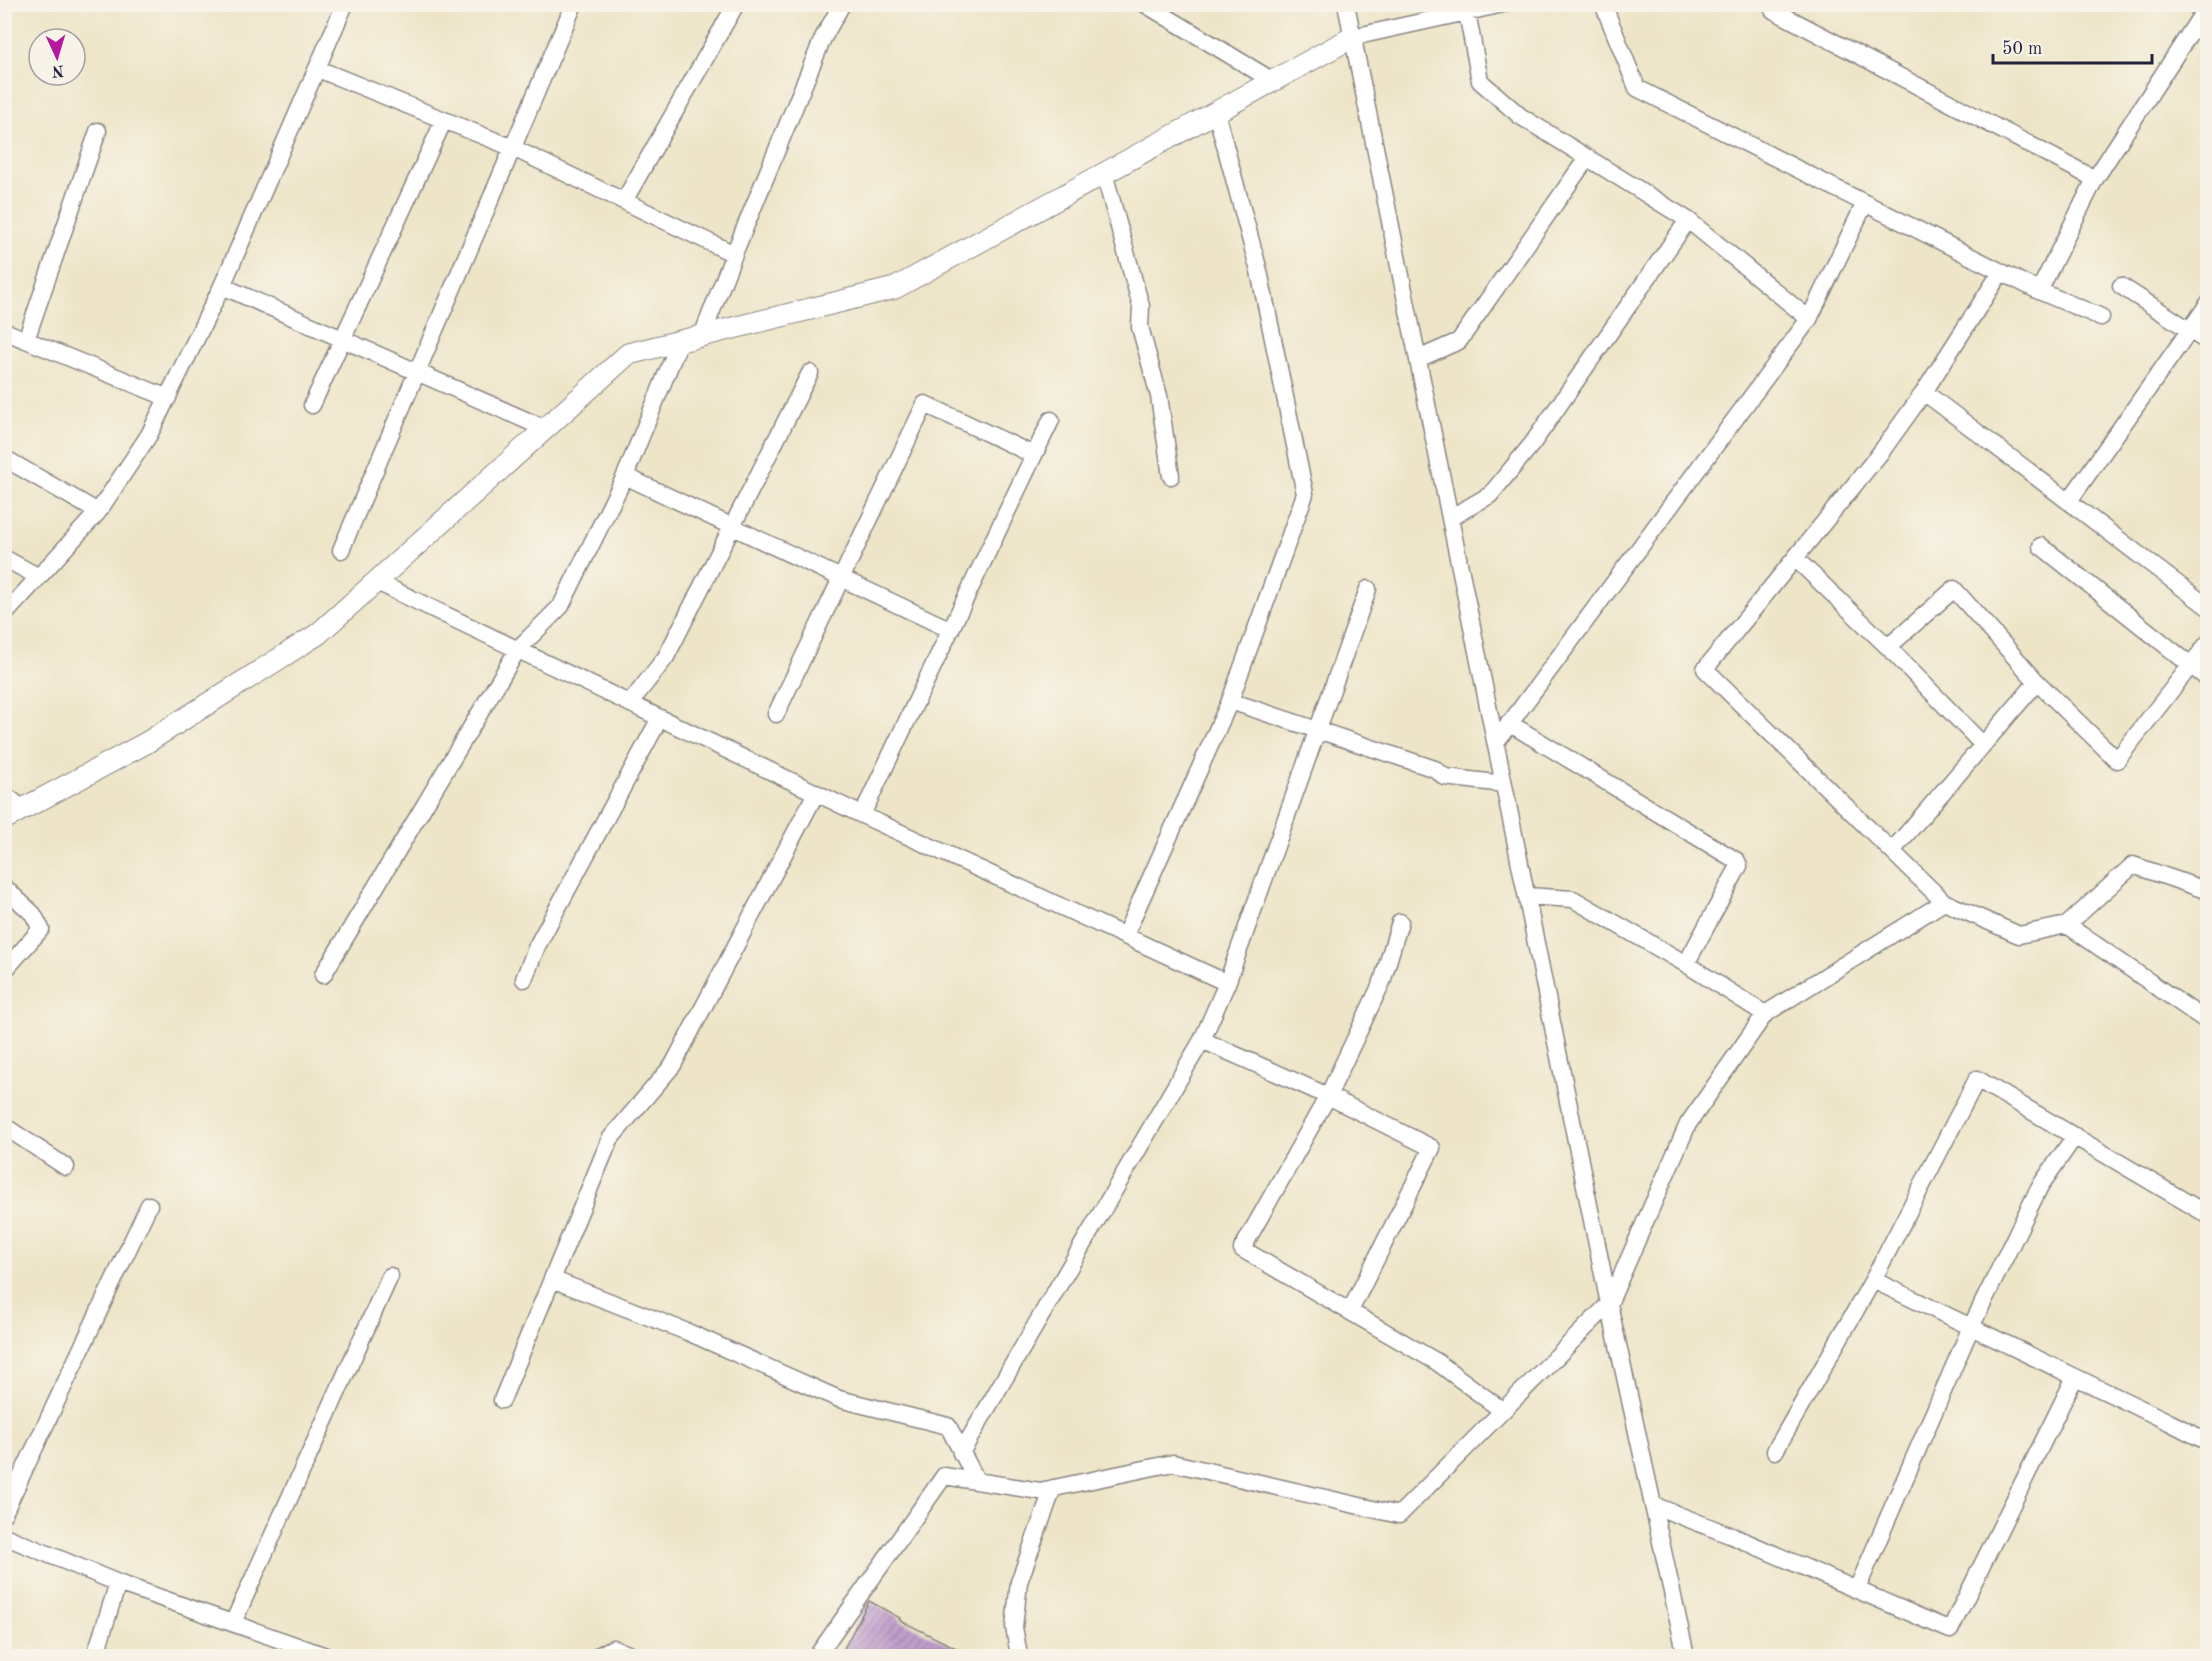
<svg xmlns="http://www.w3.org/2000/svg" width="2212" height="1661" viewBox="0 0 2212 1661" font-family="'Old Standard TT',serif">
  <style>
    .building { fill: url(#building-hatch) }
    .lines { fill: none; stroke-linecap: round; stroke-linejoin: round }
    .minor-casing { stroke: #888482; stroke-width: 19 }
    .tertiary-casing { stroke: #888482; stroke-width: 23 }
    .minor { stroke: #fff; stroke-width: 16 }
    .tertiary { stroke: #fff; stroke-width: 21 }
  </style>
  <defs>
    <pattern id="building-hatch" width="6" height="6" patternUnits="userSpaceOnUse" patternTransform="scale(1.5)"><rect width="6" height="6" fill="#c09dcc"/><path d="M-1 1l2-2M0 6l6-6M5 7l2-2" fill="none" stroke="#9c80a7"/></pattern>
  </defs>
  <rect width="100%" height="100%" fill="#f7f3e8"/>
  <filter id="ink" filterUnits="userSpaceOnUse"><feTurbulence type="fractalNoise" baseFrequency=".0167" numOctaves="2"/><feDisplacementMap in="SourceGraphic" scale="12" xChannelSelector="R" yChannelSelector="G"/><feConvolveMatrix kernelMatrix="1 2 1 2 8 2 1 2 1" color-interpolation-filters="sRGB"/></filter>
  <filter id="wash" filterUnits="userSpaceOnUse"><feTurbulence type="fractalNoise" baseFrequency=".008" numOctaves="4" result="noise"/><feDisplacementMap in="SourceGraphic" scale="24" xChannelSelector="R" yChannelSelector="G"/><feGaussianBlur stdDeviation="1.35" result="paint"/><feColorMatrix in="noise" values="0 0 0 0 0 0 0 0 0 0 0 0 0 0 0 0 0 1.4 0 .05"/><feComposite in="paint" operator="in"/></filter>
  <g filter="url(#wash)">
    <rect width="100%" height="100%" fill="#eee5c8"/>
    <g id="blocks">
      <!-- building -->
      <path class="building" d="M869,1601L900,1618L899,1620L972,1656H840Z"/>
    </g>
  </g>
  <g filter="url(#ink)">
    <use href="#blocks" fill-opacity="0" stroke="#888482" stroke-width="1.5"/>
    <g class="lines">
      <defs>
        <path id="minor" d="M1145,4L1273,81
          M1346,4L1609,1304L1686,1656
          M1468,4L1467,12L1480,81L1520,116L1688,220L1809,319
          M1603,4L1637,88L2039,291L2095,179L2208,5
          M1771,4L1773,10L2095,179
          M1353,37L1503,4
          M318,69L513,148L734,254L702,336
          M1216,112L1259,271L1305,494L1230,701
          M1104,173L1141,306L1140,327L1159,396L1171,476
          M624,201L736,4
          M734,254L823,38L842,4
          M222,286L546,429
          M2121,286L2208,342
          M2039,291L2101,317
          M4,331L168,398
          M26,340L98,131
          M1418,359L1459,341L1587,158
          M1924,392L2208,607
          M312,405L444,120
          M1034,455L1051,420
          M4,458L98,512
          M625,476L951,630
          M2069,501L2208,304
          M1450,518L1490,495L1532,444L1688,220
          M2041,546L2208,679
          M341,550L574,4
          M4,558L39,577
          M1795,558L1888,647L1954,589L2037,682L1892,851
          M377,582L862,815L1227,983
          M1368,589L1227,983L1202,1040L1328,1096L1242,1249L1437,1362L1503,1411
          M4,615L98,512L149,435L222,286L345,4
          M1888,647L1983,745
          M2037,682L2117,760L2208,643
          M630,703L666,657L810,373
          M776,714L925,404L1034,455L862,815
          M1509,723L1737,861L1739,866L1686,964
          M1496,742L1809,319L1865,203
          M4,794L23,809
          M4,887L33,914L41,929L4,971
          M1527,896L1573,899L1686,964L1765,1014
          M1944,902L1705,669L1881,452L1924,392L2001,272
          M2067,925L2208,1022
          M1125,935L1230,701L1435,769L1445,777L1504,784
          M323,975L518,649L561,606L625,476L680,341
          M524,979L537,946L660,718
          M4,1126L66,1167
          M2208,1215L1977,1079L1873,1280L2169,1422L2208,1442
          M554,1280L690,1333L839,1399L948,1426L977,1481
          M1350,1311L1432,1148L1328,1096L1382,982L1400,922
          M502,1400L610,1139L673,1065L816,793
          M1775,1451L1873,1280
          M961,1453L1202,1040
          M1653,1505L1732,1536L1950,1630L2075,1377
          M4,1513L149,1205
          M4,1536L118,1583L326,1656
          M1857,1589L1971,1327L2040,1186L2075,1136
          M233,1623L390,1276
          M95,1656L118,1583
          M598,1656L613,1648L633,1656
          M817,1656L944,1476L1040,1491L1173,1463L1399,1515L1609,1304L1688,1124L1765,1014L1944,902L2019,935L2067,925L2133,865L2208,891
          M1019,1656L1014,1627L1019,1582L1053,1488"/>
        <path id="tertiary" d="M4,819L146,743L318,634L628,354L895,288L1353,37"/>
      </defs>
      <!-- minor casing -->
      <use href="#minor" class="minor-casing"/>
      <!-- tertiary casing -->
      <use href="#tertiary" class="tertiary-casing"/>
      <!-- minor -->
      <use href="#minor" class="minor"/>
      <!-- tertiary -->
      <use href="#tertiary" class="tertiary"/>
    </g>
  </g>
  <!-- margin -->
  <rect width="2212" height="1661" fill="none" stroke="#f7f3e8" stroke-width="24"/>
  <!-- north arrow -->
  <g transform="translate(57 57) rotate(176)"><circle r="28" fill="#f7f3e8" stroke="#a29fa3" stroke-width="1.5"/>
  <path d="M0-4.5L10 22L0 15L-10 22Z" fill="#b5179e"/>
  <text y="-9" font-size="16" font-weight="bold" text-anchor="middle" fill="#22223b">N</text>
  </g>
  <!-- scale -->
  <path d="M1993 54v9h159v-9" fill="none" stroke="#22223b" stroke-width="3"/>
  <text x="2002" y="54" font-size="18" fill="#22223b" stroke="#f7f3e8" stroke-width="4.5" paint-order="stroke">50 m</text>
</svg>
